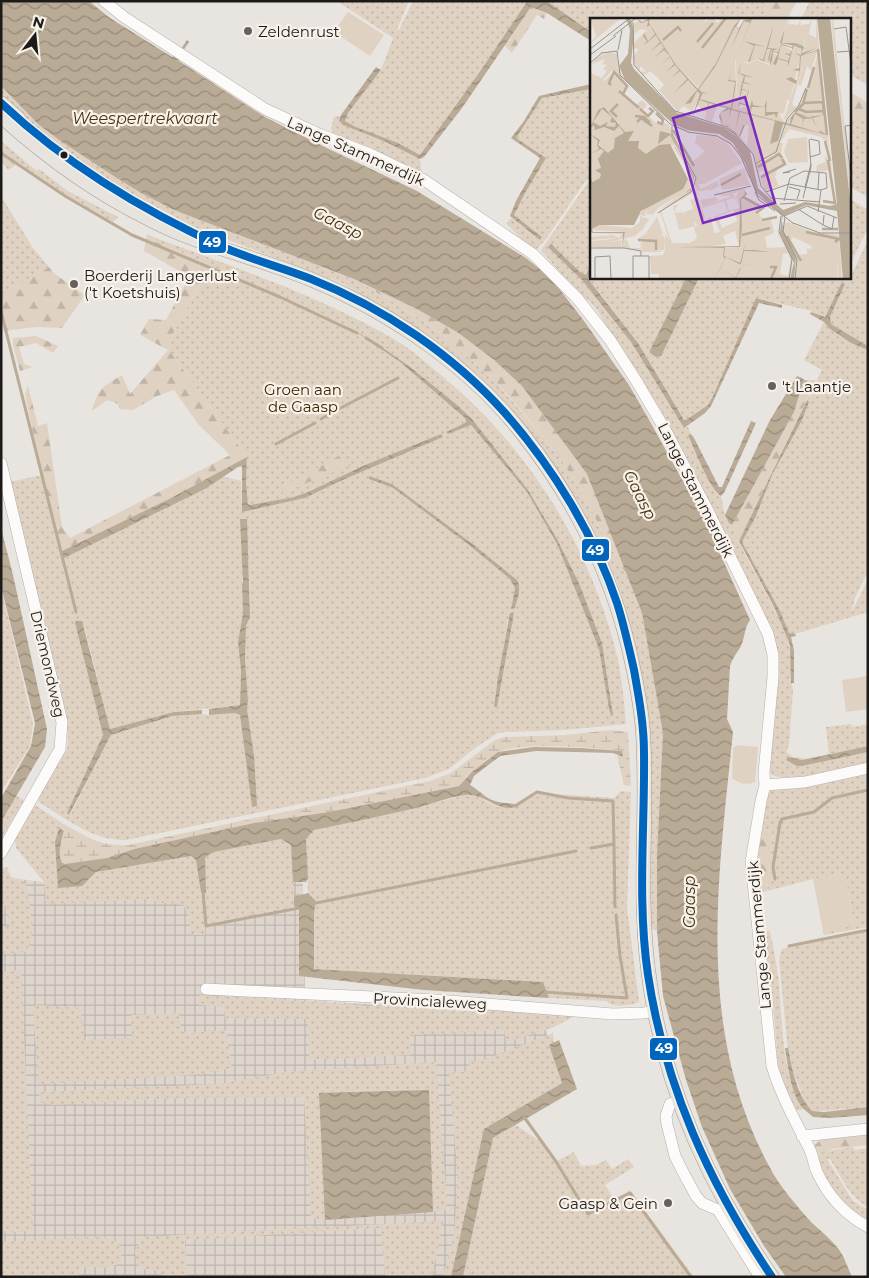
<svg xmlns="http://www.w3.org/2000/svg" width="869" height="1278" viewBox="0 0 869 1278" font-family="Montserrat,sans-serif">
  <style>
    .industrial { fill: url(#industrial-grid) }
    .grass { fill: url(#grass-dots); fill-rule: evenodd }
    .forest { fill: url(#forest-firs) }
    .wetland { fill: url(#wetland-marsh) }
    .park { fill: #e0d2c2 }
    .water { fill: url(#water-waves) }
    .lines { fill: none; stroke-linecap: round; stroke-linejoin: round }
    .stream { stroke: #baab97; stroke-width: 3 }
    .minor-casing { stroke: #b3b0ad; stroke-width: 12 }
    .major-casing { stroke: #a69e94; stroke-width: 15 }
    .minor { stroke: #fcfbfa; stroke-width: 11 }
    .major { stroke: #e7e3de; stroke-width: 14 }
    .bus-1-casing { stroke: #f8f2ea; stroke-width: 11 }
    .bus-1 { stroke: #0065bd; stroke-width: 8 }
    .poi-dot { fill: #64615f; stroke: #f8f2ea; stroke-width: 2 }
    .bus-dot { fill: #1d1b19; stroke: #f8f2ea; stroke-width: 2 }
    .labels { text-anchor: middle; dominant-baseline: central; stroke-width: 4.5; stroke-linejoin: round; paint-order: stroke }
    .poi-label { font-size: 15px; fill: #1d1b19; stroke: #f8f2ea; text-anchor: start }
    .street-label { font-size: 15px; fill: #1d1b19; stroke: #f8f2ea }
    .park-label { font-size: 15px; fill: #3c2602; stroke: #f8f2ea }
    .water-label { font-size: 16px; font-style: italic; fill: #48320f; stroke: #f8f2ea }
    .inset-river { fill: none; stroke: #baab97; stroke-width: 2.5 }
    .inset-road { fill: none; stroke: #979490; stroke-width: 1 }
    .view { fill: #7b2cbf; fill-opacity: 0.15; stroke: #7b2cbf; stroke-width: 2.5 }
    .inset-edge { fill: none; stroke: #1d1b19; stroke-width: 2.5 }
    .line-badge { stroke: #f8f2ea; stroke-width: 2 }
    .badge-label { font-size: 14px; text-anchor: middle; font-weight: bold; fill: #fff }
  </style>
  <defs>
    <pattern id="industrial-grid" width="8" height="8" patternUnits="userSpaceOnUse" patternTransform="scale(1.25)"><rect width="8" height="8" fill="#ded6cd"/><path d="M0 4h8M4 0v8" fill="none" stroke="#beb7af"/></pattern>
    <pattern id="grass-dots" width="8" height="8" patternUnits="userSpaceOnUse" patternTransform="scale(1.25)"><rect width="8" height="8" fill="#e0d2c2"/><path d="M2 2h.1M6 6h.1" fill="none" stroke="#c0b4a6" stroke-width="1.8" stroke-linecap="round"/></pattern>
    <pattern id="forest-firs" width="22" height="20" patternUnits="userSpaceOnUse" patternTransform="scale(1.25)"><rect width="22" height="20" fill="#e0d2c2"/><path d="M5 1l3.5 6h-7zM16 11l3.5 6h-7z" fill="#c0b4a6"/></pattern>
    <pattern id="wetland-marsh" width="20" height="14" patternUnits="userSpaceOnUse" patternTransform="scale(1.25)"><rect width="20" height="14" fill="#e0d2c2"/><path d="M1 5h8M5 5V1M11 12h8M15 12V8" fill="none" stroke="#c0b4a6"/></pattern>
    <pattern id="water-waves" width="16" height="10" patternUnits="userSpaceOnUse" patternTransform="scale(1.25)"><rect width="16" height="10" fill="#baab97"/><path d="M0 5q4-4 8 0t8 0" fill="none" stroke="#978a7a"/></pattern>
  </defs>
  <rect width="100%" height="100%" fill="#e8e4e0"/>
  <!-- industrial -->
  <path class="industrial" d="M300,835L304,907L305,1000L544,1016L548,1037L489,1134L457,1277H1V884L19,879L68,885Z"/>
  <!-- grass -->
  <path class="grass" d="M341,1H409L397,29L399,30L413,1H524L526,3L481,70L420,155C395,142 369,134 345,121L348,113L381,70L393,38L340,3Z
    M547,1H767L763,19H592L591,32Z
    M810,1H868V85L850,75V19H801Z
    M1,86L39,125L59,140L112,175L141,193L174,210L354,279L421,319L439,332L493,379L557,453L586,499L604,536L628,577L642,613L663,733L657,854V931L650,928V737L644,688L637,650L617,582L591,525L576,498L533,437L378,305L342,283L194,227L117,186L86,167L39,132L6,103L1,98Z
    M591,89V177L584,183L546,239L536,250L531,249L506,223L512,218L540,240L542,237L514,215L525,193L546,158L516,138L542,98Z
    M341,116L339,121L343,125L386,142L420,159L422,175L384,154L334,135L331,129L334,117Z
    M850,116L868,120V197L850,187Z
    M1,141L37,171L39,169L68,191L118,217L113,222L66,195L19,163L8,170L1,161Z
    M591,178V263L586,275L580,272L582,280L631,342L684,428L688,427L691,434L688,435L717,494L721,496C723,506 724,518 732,525C748,566 774,602 789,643C794,658 788,674 793,689L789,745L786,752L793,757L809,759L797,761L788,757L802,766L868,752V762C843,768 795,784 772,775L769,767L775,653L662,412L611,335L598,311L589,301L579,295L541,250Z
    M1,196L33,248L49,267L1,295Z
    M850,199L868,210V228L850,265Z
    M156,238C236,268 318,295 392,338C410,348 427,363 443,377C529,448 591,548 617,656C622,678 624,702 626,724L564,730L505,732L498,733L475,748L449,769L425,778L126,840C94,841 66,819 39,802L38,799L67,749L68,742L67,723L10,482L42,475L60,550L62,551V558L205,489L222,476L241,481L242,511L305,498L338,482L443,437L441,434L365,465L308,492L294,497L250,505L248,504L246,482L247,457L169,350L173,333L211,265L156,242ZM356,332L386,350L409,366L456,404L472,419L528,490L557,539L579,583L602,643L613,715L611,716L609,709L599,649L557,544L527,492L471,425L448,434L447,432L465,423L466,421L465,418L400,362ZM369,477L392,484L474,545L517,580C522,588 517,599 515,608L511,609L515,588L510,579L469,545L393,488L374,481ZM249,564L250,617L246,626L245,659L248,701L247,709L254,755L252,806L240,715L235,713L209,715L195,714L172,716L111,735L70,815L67,813L103,735L75,623L85,629L110,729L174,712L240,705L241,671L238,642L243,613L242,584L243,574ZM514,613L497,707H495L508,619Z
    M868,240V346L831,324L830,317L845,284L843,282L824,318L811,311L757,298L713,396L708,405L686,420H684L638,343L588,279L591,271L592,278H686L650,350L656,357L661,355L699,278H850Z
    M824,322C835,336 852,343 868,350V571L855,598L851,613L868,580V612L795,634L789,633L780,611L742,542L756,516L773,473L809,402L807,400L822,370L804,360Z
    M1,587L33,724L30,746L1,792V625L4,618L1,615Z
    M851,724L853,727L868,724V746L829,754L826,727Z
    M868,773V927L824,935L823,931L854,925L845,874L813,879L767,891L773,833L762,828L769,790Z
    M621,791L631,792L627,908L639,1002C629,1006 614,1008 606,1001L549,998L542,982L314,969V914L316,901L308,893L306,839L314,830L415,808L465,795H478L487,802L498,807L518,805L516,804L540,793L614,798Z
    M16,796L24,800L1,839V822Z
    M35,805L62,823L57,833L82,886L96,872L191,856L196,860L201,892L206,893L205,857L214,852L281,839L291,845L294,906L205,924V935H193L191,934L189,916L183,905C172,902 159,905 149,899L46,904L44,882L16,848L15,840Z
    M7,867L11,877L22,880L26,885C29,905 38,934 26,952L1,954V928L9,926L7,906L1,907V869Z
    M770,931C773,946 776,961 778,976C783,1012 780,1082 805,1109L794,1111L779,1069L776,1066L778,1063L772,994L763,938L760,932Z
    M868,931V1107L809,1112L789,1061L779,959L782,949Z
    M21,970L33,1231L1,1233V972Z
    M200,995L482,1013L484,1007L579,1014L552,1028L506,1042L504,1030L410,1035L411,1055L309,1060L308,1019L225,1018L224,1007L199,1005Z
    M35,1005L81,1008L84,1040L132,1038L131,1015L179,1013L181,1029L183,1032L190,1033L226,1030L232,1068L193,1075L39,1084L33,1012Z
    M553,1033L554,1043L550,1045L562,1083L484,1129L451,1277H443L454,1234L458,1180L449,1073L469,1071V1061H481Z
    M436,1062L447,1202L445,1211L433,1212L429,1091L320,1093L325,1220L311,1218L304,1097L174,1098L53,1105L40,1102L39,1092L219,1084L286,1072Z
    M516,1125L541,1142L557,1161L574,1152L581,1166L596,1165L606,1160L612,1169L628,1159L634,1167L605,1185L614,1199L630,1190L694,1277H463L493,1138Z
    M853,1147L854,1150L868,1148V1207C849,1197 841,1176 830,1159H827L853,1201L868,1210V1220C841,1204 823,1183 815,1153C828,1152 840,1148 853,1147Z
    M443,1221L432,1277H385L381,1228L185,1240L187,1277H166L158,1271L143,1269L137,1264L135,1251L143,1237Z
    M99,1237C116,1238 127,1246 119,1264L110,1267H80L79,1277H1V1242Z"/>
  <!-- forest -->
  <path class="forest" d="M767,1H797L787,19H763Z
    M531,7L547,13L544,19L537,15L512,53L505,46Z
    M850,92L868,103V120L850,116Z
    M147,234L156,238V242L211,265L173,333L169,350L247,457L171,498L62,551C44,501 36,446 25,394L28,386L38,426L47,423L62,527L70,538L230,455L198,424L174,390L157,396L133,410L120,409L118,404L107,400L92,411C98,388 102,387 122,375L130,394L168,350L140,335L149,319L166,320L188,279V276L144,251Z
    M49,267L55,274L85,295L62,328L35,327L4,331L1,320V295Z
    M354,279L417,309L457,332L493,359L522,386L587,474L628,577L604,536L586,499L557,453L514,402L493,379L439,332L421,319Z
    M36,336L58,346L53,353L36,343L19,347L24,364L33,367L20,371L13,345V338Z
    M804,380H816L739,541L732,525L794,412Z
    M342,454L351,465L297,487L283,494L284,487Z
    M762,828L773,833L767,891L759,892L757,861Z
    M868,1134V1145L832,1149L827,1152L815,1153L814,1146L820,1140Z"/>
  <!-- wetland -->
  <path class="wetland" d="M612,730L628,732L631,786L624,785L617,755L623,757L622,751C595,748 519,741 497,753C483,761 470,774 459,786L329,812L254,823L134,849L107,858L65,864L62,863L59,857V850L64,831L59,828L62,823C88,837 98,846 128,845L430,781L451,773L495,740L505,737L565,735Z"/>
  <!-- park -->
  <path class="park" d="M348,12L384,35L370,56L334,32Z
    M868,676V709L846,712L842,680Z
    M737,745L758,747L755,782C747,786 738,783 732,778L733,748Z
    M845,874L854,926L823,931L813,879Z"/>
  <!-- water -->
  <path class="water" d="M1,1H89L110,18L172,57L177,55L187,40L189,42L179,57V61L265,117L329,149L417,191L526,258L551,278L584,321L629,385L648,418L714,537L713,538L750,620C744,628 745,639 740,648C736,654 732,659 730,666L727,719L733,732C718,880 695,1029 769,1166C779,1186 797,1206 812,1223C822,1232 837,1244 843,1256C846,1263 849,1270 852,1277H786L764,1246L730,1189L702,1127L686,1080L663,996L657,931V854L663,733L642,613L587,474L522,386L493,359L457,332L417,309L354,279L174,210L141,193L112,175L59,140L39,125L1,86Z
    M524,1H547L591,32V41L547,13L531,7L462,108L424,157L420,159L386,142L343,125L339,121L341,115L376,67L381,70L348,113L345,121L356,127L398,143L420,155L481,70L526,3Z
    M591,84V89L542,98L516,138L546,158L525,193L514,215L542,237L540,240L510,216L516,201L540,158L511,138L524,121L539,96Z
    M551,244L580,272L586,275L591,263V271L588,279L638,343L684,420H686L708,405L713,396L756,298L782,305V308L759,303L711,406L705,413L684,428L631,342L582,280L548,247Z
    M686,278H699L661,356L656,357L650,353V350Z
    M842,282L845,284L830,317L831,324L868,346V350L851,343L830,329L824,322L810,314L811,312L825,317Z
    M349,327L386,350L409,366L456,404L472,419L528,490L557,539L579,583L602,643L613,715L611,716L609,709L599,649L557,544L527,492L471,425L448,434L446,432L465,423L466,421L465,418L400,362Z
    M797,376L802,378L804,380L794,412L732,525L729,523L725,515L770,420Z
    M807,400L809,402L802,420L773,473L756,516L742,542L780,611L789,633L795,634L796,636L791,637L794,651V683H791L790,645L775,609L739,541Z
    M751,421L756,423L724,493L721,496C709,488 695,450 688,435L691,434L694,438L719,487H722Z
    M441,434L443,437L338,482L305,498L242,512V466L238,467L205,489L62,559V551L171,498L247,457L246,482L248,504L250,505L294,497L308,492L365,465Z
    M369,476L392,484L474,545L517,580C522,588 517,600 515,608L511,609L515,588L510,579L469,545L393,488L369,479Z
    M240,519H247L250,617L246,626L245,659L248,701L247,709L254,755L257,806L252,807L240,715L235,713L209,715V709L240,705L241,671L238,642L243,613L242,584L243,582Z
    M1,528L13,575L47,729L45,747L1,822V798L31,746L35,723L1,586Z
    M510,613H514L497,707H494L498,678Z
    M76,621H82L110,729L174,712L202,710V714L172,716L111,735L69,815L67,813L103,735L75,623Z
    M868,746V752L802,766H797L786,760L788,757L802,760Z
    M534,747L580,748L622,751L623,757L613,753L536,751L500,756L474,776L470,785C479,790 485,798 495,801C503,804 513,802 519,806C495,814 486,792 465,795C449,797 432,804 416,808C382,816 348,823 314,830L306,839L308,878L306,882H293L291,845L281,839L214,852L205,857L206,893L201,892L196,860L191,856L96,872L82,886L58,888L55,842L59,828L64,831C61,842 57,852 62,863L65,864L107,858L134,849L254,823L329,812L459,786L473,771L498,752Z
    M308,893L316,901L314,914V969L543,982L549,998L424,990L299,976V908L294,906V897Z
    M559,1040L577,1089L493,1138L463,1277H451L484,1129L562,1083L549,1045Z
    M785,1048H788C792,1069 797,1095 812,1111L824,1112L868,1107V1115L831,1118L813,1117C809,1113 804,1110 801,1106C790,1090 788,1066 785,1048Z
    M429,1090L433,1212L325,1220L319,1093Z"/>
  <g class="lines">
    <!-- stream -->
    <path class="stream" d="M1,153L65,196L132,235L280,297L357,333
      M1,311L76,612
      M366,338L382,348
      M335,411L398,378
      M321,419L330,414
      M276,444L315,423
      M515,806L537,792L568,798L613,801L614,844L591,848
      M614,844L615,907
      M775,879L773,867L780,823L782,819L814,812L832,798L868,790
      M203,891L206,926L299,908
      M316,903L576,851
      M789,946L868,930
      M545,992L627,998L620,956L616,915
      M524,1117L555,1160L588,1214L630,1193L691,1277"/>
    <defs>
      <path id="minor" d="M104,1L124,17L265,109L321,135L370,154L424,180L533,254L577,298L610,340L637,382L667,433L706,507L768,634L773,655V677L764,773L765,785L761,801L751,862L772,1066C781,1096 796,1122 810,1150C813,1157 814,1165 817,1172C828,1196 844,1214 868,1227
        M1,463L62,722L60,749L1,853
        M765,785L805,782L868,768
        M206,989L436,1000L613,1014L644,1013L655,1011
        M679,1100L670,1104L666,1116L667,1124L675,1156L683,1172L696,1196L702,1203L718,1210L760,1277
        M802,1136L868,1129"/>
      <path id="major" d="M1,103L19,119
        M1,116C46,157 96,193 151,220C203,247 261,258 315,281C393,314 469,366 522,433C578,504 617,584 634,672C638,692 642,712 643,733C648,811 638,890 648,969C661,1080 708,1185 772,1277"/>
    </defs>
    <!-- minor casing -->
    <use href="#minor" class="minor-casing"/>
    <!-- major casing -->
    <use href="#major" class="major-casing"/>
    <!-- minor -->
    <use href="#minor" class="minor"/>
    <!-- major -->
    <use href="#major" class="major"/>
    <defs>
      <path id="bus-1" d="M1,103C67,165 143,211 225,248C253,260 283,268 311,279C384,308 453,355 505,413C553,468 594,534 617,603C624,625 629,648 634,670C639,698 644,725 644,753C645,827 637,902 648,975C665,1087 709,1183 772,1277"/>
    </defs>
    <!-- bus-1 casing -->
    <use href="#bus-1" class="bus-1-casing"/>
    <!-- bus-1 -->
    <use href="#bus-1" class="bus-1"/>
  </g>
  <!-- markers -->
  <g class="poi-dot">
    <circle cx="248" cy="31" r="5"/>
    <circle cx="74" cy="284" r="5"/>
    <circle cx="772" cy="386" r="5"/>
    <circle cx="668" cy="1203" r="5"/>
  </g>
  <circle class="bus-dot" cx="64" cy="155" r="4.5"/>
  <g class="labels">
    <!-- poi labels -->
    <g class="poi-label">
      <text x="258" y="31">Zeldenrust</text>
      <text x="84" y="275">Boerderij Langerlust<tspan x="84" dy="17">('t Koetshuis)</tspan></text>
      <text x="782" y="386">'t Laantje</text>
      <text x="658" y="1203" text-anchor="end">Gaasp &amp; Gein</text>
    </g>
    <!-- street labels -->
    <g class="street-label">
      <text transform="translate(356 151) rotate(24)">Lange Stammerdijk</text>
      <text transform="translate(696 490) rotate(63)">Lange Stammerdijk</text>
      <text transform="translate(48 664) rotate(77)">Driemondweg</text>
      <text transform="translate(759 935) rotate(-95)">Lange Stammerdijk</text>
      <text transform="translate(430 1001) rotate(3)">Provincialeweg</text>
    </g>
    <!-- park labels -->
    <g class="park-label">
      <text x="303" y="389">Groen aan<tspan x="303" dy="17">de Gaasp</tspan></text>
    </g>
    <!-- water labels -->
    <g class="water-label">
      <text x="145" y="118">Weespertrekvaart</text>
      <text transform="translate(338 223) rotate(27)">Gaasp</text>
      <text transform="translate(640 495) rotate(63)">Gaasp</text>
      <text transform="translate(689 902) rotate(-90)">Gaasp</text>
    </g>
  </g>
  <!-- overview -->
  <g transform="translate(590 18)">
    <rect width="261" height="261" fill="#e8e4e0"/>
    <path d="M60,0H116L114,4L122,0L128,5L132,0H151L145,9L149,11L154,0H198L197,9L200,0L199,6L208,7L211,0L210,7L219,6L222,0L219,16L226,20V0L245,186L231,183L244,184L241,152L226,154L227,147L235,144V138L240,143L238,125L231,119L199,111L191,123L196,106L203,107L196,105L200,98L202,100L213,86L208,89L218,71L228,35L227,31L213,37L216,19L195,9L188,31L180,33L179,45L168,40L158,44L145,42L147,90L160,89L162,94V89L167,88L149,84L148,55L152,44L157,46L167,42L179,47L183,34L188,38L191,27L203,33L204,29L212,31L200,83L197,82L194,95L189,96L195,105L152,94L194,106L186,134L166,146L163,135L130,106V95L138,90L118,84L127,88L122,104L115,101L116,94L108,88L105,90L109,82L117,84L110,81L112,77L109,70L86,47L111,77L102,93L93,88L88,94L69,72L74,67L69,61L60,53L53,58L51,53L56,54L51,48L49,53L42,40L49,31L43,30L44,18V25L57,12L50,11L45,16L43,7L48,2L59,5ZM153,107H159L157,127L150,118ZM241,0H243L261,170L259,168ZM227,33L221,53L217,48L211,68L208,67L216,37ZM19,34L27,36L28,51H29L35,62L78,102L94,111L119,114L127,117L140,124L151,135L155,145L159,161L151,138L142,127L122,116L94,112L83,106L68,94L38,65L32,58L29,52L30,58L40,70L23,52L13,62L16,66L1,59L0,55L12,60L17,53L13,51L17,47L12,46L15,41L2,46L6,40ZM107,117L124,118L138,126L152,145L114,166H108L111,171L127,163L129,168L122,172L108,173L105,169L106,160L95,139L98,138L102,144L115,133L105,125ZM190,125H193L191,135L196,145L188,150L185,159L189,168L175,173L170,160L175,156L173,152L168,155L165,147L184,137ZM85,127L103,159L100,171L94,175L101,172L103,165L101,173L106,172L108,177L105,179V174L71,193L82,225H100L107,220L104,209L121,199L124,215L130,214L124,199L138,193L134,183L113,190L110,182L126,179L128,182L117,187L142,178L123,177L155,170V176L150,182L149,228L145,213L133,218L136,226L110,230L150,229L151,182L162,181L161,183L173,191L168,194L172,201L180,200L183,209L184,215L175,219L177,230L196,229L188,218V209L189,218L198,231L202,243V240L203,254L198,261H119L129,239L128,234L85,231L82,234L79,230L78,261H75V216L79,222L70,193L92,178L67,194L91,176L68,190L61,199L62,196L57,197V190L55,198L50,197L49,198L46,197L39,194L14,206L40,189L47,190L48,198L56,189L92,171L99,160L98,151L83,129ZM149,173L146,178L150,191V199L149,190L139,193L136,182L144,180L149,189L144,177L142,176ZM144,192L147,203L132,210L128,198ZM199,235L201,242L198,258L190,256L193,236ZM154,150L160,167L132,172L129,161ZM108,179L115,200L108,207L104,204L105,208L89,212L83,188L90,186L85,190V195L93,194L96,200L94,194L103,191L100,182ZM50,198L59,201L53,211L45,218L33,221L37,222L40,230H50V224L51,232L32,230L35,214L2,212L11,207L42,210L50,204ZM197,204L223,214L249,217L252,261H248L247,241V261H205L207,237L217,236V230L221,231L222,228L203,219L200,224L192,209ZM1,213L2,215H33V217L31,221L17,225L13,224L25,220L0,222V219L23,217L29,220L32,216L0,215ZM56,219L66,221L67,232L73,234H52L51,224L58,222Z" fill="#e0d2c2" fill-rule="evenodd"/>
    <path d="M196,9L216,19L213,30L191,26L188,34H181L180,46L168,41L158,45L152,44L148,55L154,57L147,90L146,42L158,44L168,40L173,43L174,41L179,45L180,33L188,31ZM216,37L202,86L206,89L193,103L210,52L211,38ZM67,199L73,216L68,220L73,217L75,222L74,232H67L66,221L46,222L56,215ZM25,221L16,225L31,222L32,230L0,229L1,223Z" fill="#e0d2c2"/>
    <path d="M119,1L127,8L118,18L110,27L101,23Z" fill="#e0d2c2"/>
    <path d="M0,0H31L0,26L6,18ZM26,52L39,69L34,76L46,87L52,82L57,87L52,93L67,106L75,105L80,108L87,126L13,150L11,160L0,164V55L14,63ZM217,119L218,144L199,145L194,134L198,121ZM76,229L134,230L135,240L124,261H69V256H61L60,238L73,237Z" fill="#e0d2c2"/>
    <path d="M36,0L41,2L44,15L41,45L44,51L87,95L133,109L147,119L160,133L168,170L193,192L215,184L240,188L247,186L227,0H240L261,190V261H253L247,193L216,187L193,198L192,202L193,212L206,239L204,261H200L204,245L190,215L192,198L165,173L155,145L143,125L129,116L97,112L82,105L35,62L29,48L38,36L40,12ZM46,0L52,4L60,0L59,5L86,47L108,71L126,45L144,8L151,0L146,9L149,10L154,2L162,1L142,50L160,5L154,3L141,30L149,11L145,9L125,49L109,71L112,75L113,74L118,76L113,75L110,81L141,90L145,64L138,63L142,52L139,62L146,63L142,91L200,106L201,99L205,94L218,99L234,97L223,100L209,98L223,101L228,111L222,101H214L212,109L213,101L205,96L201,106L230,115L229,112L237,117L193,106L188,123L180,126L185,103L161,97L160,103V97L150,94L145,114L149,118L153,107H155L150,119L134,107L138,108L139,101L138,109L145,114L149,94L141,92L139,101L140,91L130,95L133,107L129,99L130,95L137,90L127,88L122,103L115,102L116,96L115,102L122,103L127,88L119,85L117,93L118,85L110,82L102,99L110,76L107,73L101,85L95,86L107,72L98,62L83,76L97,61L90,53L81,60L89,52L85,47L76,54L84,46L80,39L70,48L80,38L74,32L64,40L74,30L71,25L60,34L70,24L66,17L53,28L57,23L53,18L54,15L58,23L65,16L60,7L57,9L58,3L51,5ZM184,5L178,30L188,31L195,9L192,25H205L213,28L214,29L212,35L227,30L212,37L227,32V33L211,38L210,52L206,66L196,61L201,59L207,63L209,53L203,52L209,50L210,38L204,35L211,37L212,31L204,28L202,33V30L191,27L188,40L198,43L200,38L194,35L200,36L201,33H202L200,41L208,43L200,41L198,49V44L188,41L186,47L183,46L188,35L183,34L182,43L180,47V41L182,33L188,34L191,26L202,29L203,27L213,29L190,25L188,31L181,33L179,44L178,41L180,33L181,31H177L174,43L179,45L170,42L168,40L158,44L150,43L158,44L164,28L154,23L176,29L165,27L160,43L168,40L173,42ZM152,44L149,55L165,60L155,58L154,64L163,67L153,65L152,71L159,73L156,83L158,73L152,72L149,84L160,88L162,82L163,87L174,89L177,82L176,94H188L186,101L185,96L175,98V89H162L161,95L160,89L150,86L148,91L151,68L154,58L148,55ZM14,89L35,114L44,113L38,123H49L48,130L56,136L69,127L80,126L98,161L93,171L51,193L44,207H10L2,211L3,214H35L32,229L33,215H2L0,211V155L2,164L10,160L11,156L5,152L11,150L8,141L14,133L11,131L0,136L9,131L7,127L8,123L0,116L10,122L8,127L18,135L24,130L25,120L34,115L29,108L24,113L14,109L5,112L4,107L0,110L8,92ZM12,91L22,99L20,104L26,105L25,109L16,108L18,104L10,108L3,104ZM70,113L81,116L104,159L101,172L95,175L101,170L103,159L80,117L68,126ZM154,172L157,176L151,182L152,209L150,229H135L134,238L150,245L155,226L154,232H165L181,234L154,233L151,246L179,248L149,246L136,239L130,251L145,259H146L150,250H151L175,258L151,250L149,254L163,261L149,254L146,260L130,251L124,261L135,241L133,238L134,230L87,229L149,228L150,181L155,176Z" fill="#baab97" fill-rule="evenodd"/>
    <path class="inset-river" d="M73,22L88,9L91,13M107,24L123,5M112,30L136,0M228,31L237,117M21,67L19,65L24,54L37,68L33,76M218,70L224,49M29,73L49,90M213,85L233,84L234,97M50,91L58,98L63,93L59,90M209,91L216,94L233,93M205,94L213,86L217,71M66,95L73,102L72,106L67,104M45,98L54,99L60,105M27,99L21,93L28,86M47,104L51,100L62,108M83,112L104,148M235,123L240,143M168,149L189,136L192,140M171,159L195,146L192,141M131,167L151,156M153,179L173,190L166,195M233,183L245,185L238,142M172,202L187,199M232,211H248M216,214L249,221L245,224M152,217L180,210M197,218L211,243M48,222L66,223V232M180,249H186L181,261"/>
    <path class="inset-road" d="M43,4L44,47L85,93L133,108L145,116L163,136L171,168L181,180L230,184M244,11L256,9L262,54M23,18L46,0M0,31L40,0M28,32L32,12M247,34L262,33M11,35L27,33L30,57L80,106L98,114L127,118L141,126L151,139L168,178L204,206M0,37L26,18M0,45L12,35M262,107L255,108L262,169M165,146L186,134L197,101L209,87L216,70M200,154L193,155L206,151M199,169L210,172L207,181M215,169L221,146M228,171L229,155M165,174L169,182L185,193M176,174L199,166L231,172M124,177L161,168M213,180L221,149L219,122L220,121L229,123L230,136L220,139M194,183L200,160L214,153L236,155L237,170L231,172M190,186L206,185M208,191L233,207L234,197M228,194L231,172M68,195L102,173L106,160L82,116V108M191,198L189,214L202,241L199,261M194,198L217,188L247,200M195,199L193,213L207,241L205,261M203,205L230,215H262M233,207L242,211L244,199M0,230H34L51,233V238M5,261V239L20,238L21,261M43,261V238H59V261"/>
    <path class="view" d="M155,79L185,185L113,205L83,100Z"/>
    <rect width="261" height="261" class="inset-edge"/>
  </g>
  <g class="line-badge">
    <rect x="198" y="230" width="29" height="24" rx="5" fill="#0065bd"/>
    <rect x="581" y="538" width="29" height="24" rx="5" fill="#0065bd"/>
    <rect x="649" y="1037" width="29" height="24" rx="5" fill="#0065bd"/>
  </g>
  <g class="badge-label">
    <text x="212" y="247">49</text>
    <text x="595" y="555">49</text>
    <text x="664" y="1053">49</text>
  </g>
  <!-- border -->
  <rect width="869" height="1278" fill="none" stroke="#1d1b19" stroke-width="5"/>
  <!-- north arrow -->
  <g transform="translate(35 35) rotate(16)" stroke="#f8f2ea" stroke-width="4" paint-order="stroke">
  <path d="M0-4L9 19L0 12L-9 19Z" fill="#1d1b19"/>
  <text y="-8" font-size="14" font-weight="bold" text-anchor="middle" fill="#1d1b19">N</text>
  </g>
</svg>
